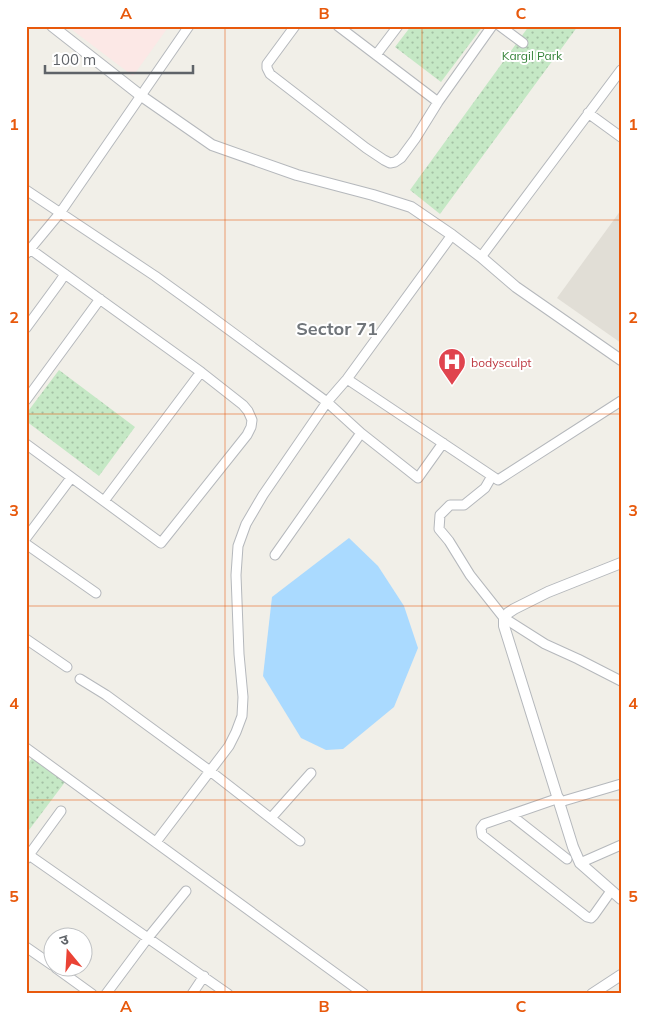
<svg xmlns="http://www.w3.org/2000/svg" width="647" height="1020" viewBox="0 0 647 1020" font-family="Mulish,'Noto Sans Devanagari',sans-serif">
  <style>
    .education { fill: #e1ded6 }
    .medical { fill: #fce8e6 }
    .green { fill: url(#green-dots) }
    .water { fill: #aadaff }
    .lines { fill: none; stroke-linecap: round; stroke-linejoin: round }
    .minor-casing { stroke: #b5b8bc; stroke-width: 11 }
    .tertiary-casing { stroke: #b5b8bc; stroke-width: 12 }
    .minor { stroke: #fff; stroke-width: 9 }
    .tertiary { stroke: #fff; stroke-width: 10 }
    .grid { fill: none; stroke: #e8590c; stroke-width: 1; stroke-opacity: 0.55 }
    .labels { text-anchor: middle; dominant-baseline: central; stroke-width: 4; stroke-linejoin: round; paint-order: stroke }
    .park-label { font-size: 12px; fill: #348238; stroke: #fff }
    .health-label { font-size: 12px; fill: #be3a42; stroke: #fff; text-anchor: start }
    .district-label { font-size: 18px; font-weight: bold; fill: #70757a; stroke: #fff }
    .neatline { fill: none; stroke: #e8590c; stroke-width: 2 }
    .grid-label { font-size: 16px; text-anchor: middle; font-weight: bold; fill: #e8590c }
  </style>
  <defs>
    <pattern id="green-dots" width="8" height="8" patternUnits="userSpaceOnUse" patternTransform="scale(1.25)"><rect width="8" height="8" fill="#c5e8c5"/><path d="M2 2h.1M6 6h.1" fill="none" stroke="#a3c0a4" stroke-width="1.8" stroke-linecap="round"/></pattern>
  </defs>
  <rect width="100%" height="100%" fill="#f1efe8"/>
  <!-- education -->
  <path class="education" d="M621,210V343L557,298Z"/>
  <!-- medical -->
  <path class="medical" d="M67,26H169L133,76Z"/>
  <!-- green -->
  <path class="green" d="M411,26H483L441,82L395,47Z
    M529,26H578L440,214L410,190Z
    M59,370L135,427L99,476L26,421V414Z
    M32,758L65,782L26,834V766Z"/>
  <!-- water -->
  <path class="water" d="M349,538L378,566L404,606L418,648L394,707L343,749L326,750L301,738L263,676L272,597Z"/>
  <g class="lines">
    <defs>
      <path id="minor" d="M295,26L267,64V68L270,74L366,148L384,160L390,163L395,162L401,158L415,139L438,102L492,26
        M338,26L438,102
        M500,26L523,43
        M376,55L398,26
        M588,113L621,137
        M26,190L155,276L198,307L327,402L361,433L275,555
        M26,254L60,213L189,26
        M481,257L621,70
        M26,328L59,283L65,274
        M347,379L498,480L621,401
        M26,400L100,299
        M361,433L418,478L443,443
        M26,444L161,543L247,435L251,427L252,420L248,411L243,405L201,372L30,249
        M492,476L485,488L464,505H450L440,515L439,529L449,541L470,575L504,618L545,644L578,659L621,681
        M104,501L201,372
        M26,538L71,478
        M26,544L96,593
        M26,639L67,667
        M80,679L106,695L210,771L300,841
        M26,748L364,994
        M559,798L484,824L481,828L482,835L587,917L591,918L594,915L611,891
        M560,802L621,784
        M511,815L567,859
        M271,818L311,773
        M156,842L229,746L236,732L242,716L243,697L239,654L236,575L238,546L246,524L263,495L327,402L347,379L452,235
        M29,855L228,994
        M26,859L61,811
        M580,863L621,845
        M26,947L52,965
        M56,968L92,994
        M106,994L147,939L186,891
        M192,994L204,976"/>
      <path id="tertiary" d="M52,26L140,95L212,145L297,175L373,195L411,207L452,235L481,257L516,287L621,360
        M621,563L548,592L514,609L508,613L504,618V626L573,847L580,863L621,899
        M592,994L621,975"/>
    </defs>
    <!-- minor casing -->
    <use href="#minor" class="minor-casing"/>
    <!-- tertiary casing -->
    <use href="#tertiary" class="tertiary-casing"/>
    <!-- minor -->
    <use href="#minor" class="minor"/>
    <!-- tertiary -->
    <use href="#tertiary" class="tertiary"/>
  </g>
  <!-- grid -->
  <path class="grid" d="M225,26V994M422,26V994M26,220H621M26,414H621M26,606H621M26,800H621"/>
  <!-- icons -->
  <defs>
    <symbol id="hospital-pin" viewBox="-11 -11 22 30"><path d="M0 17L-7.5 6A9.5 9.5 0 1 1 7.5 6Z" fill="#e0444e" stroke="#fff"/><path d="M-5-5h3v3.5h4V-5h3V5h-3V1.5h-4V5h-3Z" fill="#fff"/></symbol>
  </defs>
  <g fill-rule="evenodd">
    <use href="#hospital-pin" x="436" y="346" width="32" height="43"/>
  </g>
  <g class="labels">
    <!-- park labels -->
    <g class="park-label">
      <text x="532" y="55">Kargil Park</text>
    </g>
    <!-- health labels -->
    <g class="health-label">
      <text x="471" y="362">bodysculpt</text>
    </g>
    <!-- district labels -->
    <g class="district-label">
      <text x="337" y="328">Sector 71</text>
    </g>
  </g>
  <!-- border -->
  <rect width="647" height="1020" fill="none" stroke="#ffffff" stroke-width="55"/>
  <!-- north arrow -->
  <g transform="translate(68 952) rotate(342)"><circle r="24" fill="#ffffff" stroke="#bfc1c3"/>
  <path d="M0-4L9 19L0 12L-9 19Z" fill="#ea4335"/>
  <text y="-8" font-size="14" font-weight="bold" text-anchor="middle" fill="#5f6368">उ</text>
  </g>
  <!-- scale -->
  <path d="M45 65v8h148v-8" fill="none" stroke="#5f6368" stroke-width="2.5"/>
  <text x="52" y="65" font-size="15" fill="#5f6368" stroke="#ffffff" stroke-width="4" paint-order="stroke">100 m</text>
  <rect x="28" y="28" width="592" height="964" class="neatline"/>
  <g class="grid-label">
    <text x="126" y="19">A</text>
    <text x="324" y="19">B</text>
    <text x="521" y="19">C</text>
    <text x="14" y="130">1</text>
    <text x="633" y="130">1</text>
    <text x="14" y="323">2</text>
    <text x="633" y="323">2</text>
    <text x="14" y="516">3</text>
    <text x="633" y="516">3</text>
    <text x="14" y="709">4</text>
    <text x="633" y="709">4</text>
    <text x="14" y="902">5</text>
    <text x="633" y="902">5</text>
    <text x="126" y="1012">A</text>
    <text x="324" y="1012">B</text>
    <text x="521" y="1012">C</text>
  </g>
</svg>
